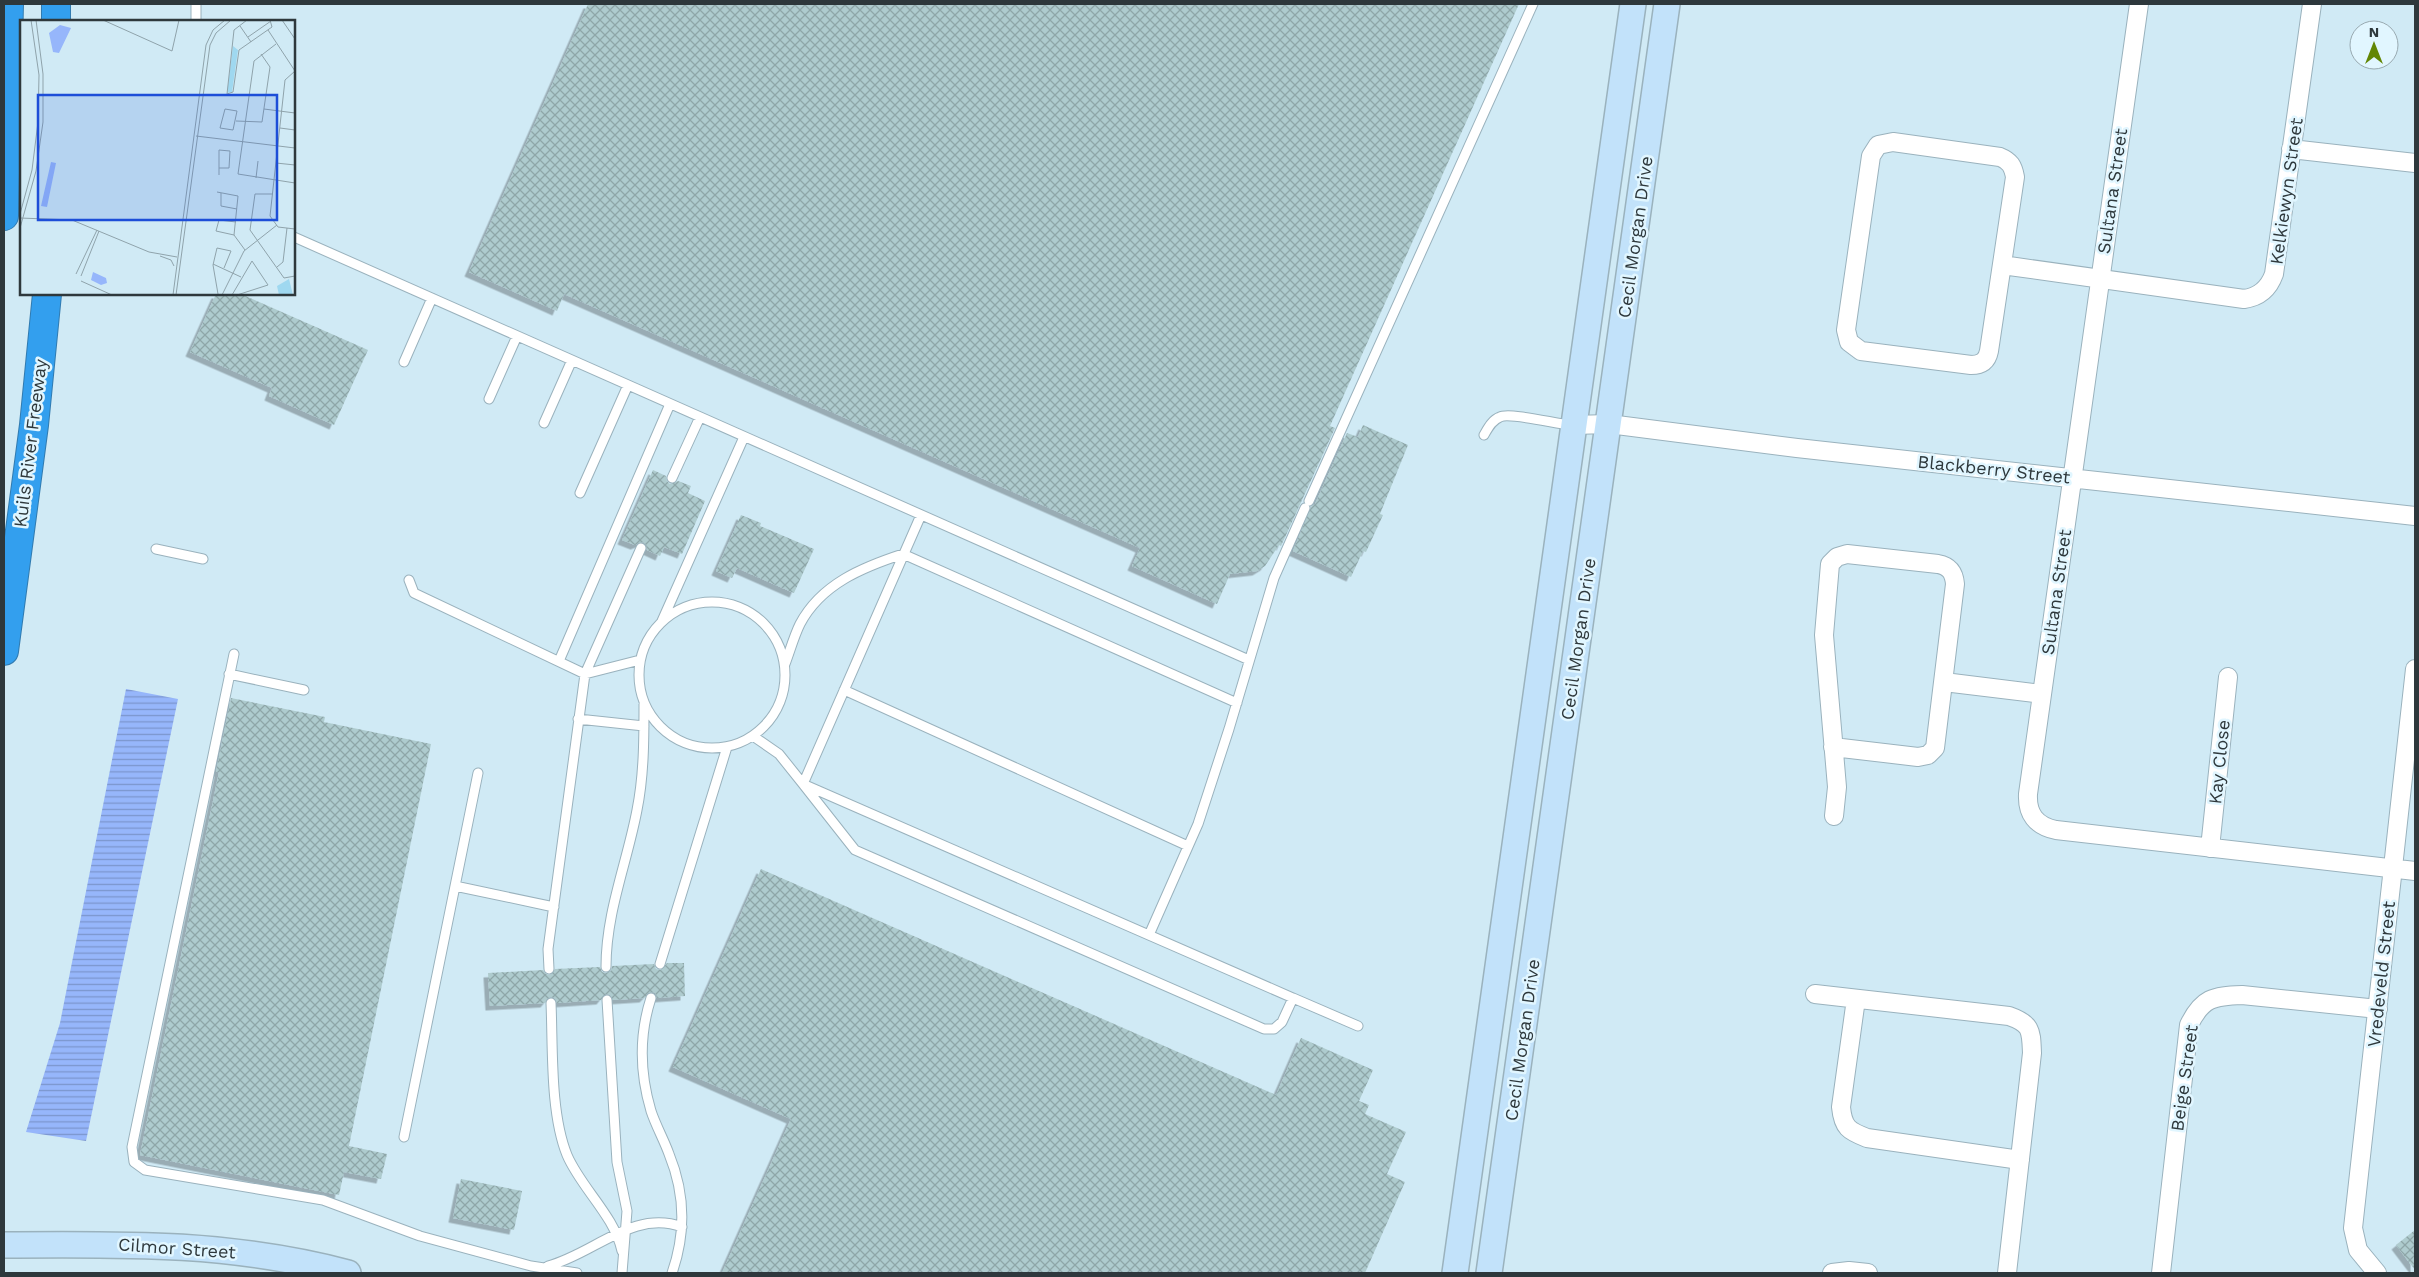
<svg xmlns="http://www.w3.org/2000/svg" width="2419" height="1277" viewBox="0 0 2419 1277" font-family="'Work Sans',sans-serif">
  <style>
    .water { fill: url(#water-rules) }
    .building { fill: url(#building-cross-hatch); filter: url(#shadow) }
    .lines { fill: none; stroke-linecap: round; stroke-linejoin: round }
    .lane-casing { stroke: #9ab2bd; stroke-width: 11 }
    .street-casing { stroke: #9ab2bd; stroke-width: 20 }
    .secondary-casing { stroke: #9ab2bd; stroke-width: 28 }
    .highway-casing { stroke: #317bb0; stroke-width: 30 }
    .lane { stroke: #fff; stroke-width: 9 }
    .street { stroke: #fff; stroke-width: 18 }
    .secondary { stroke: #c2e2fa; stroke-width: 25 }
    .highway { stroke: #339fee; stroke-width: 28 }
    .labels { text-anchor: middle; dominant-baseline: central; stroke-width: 5; stroke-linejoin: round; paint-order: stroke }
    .street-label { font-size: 18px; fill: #2e383c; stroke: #e1f6ff }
    .inset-road { fill: none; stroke: #8fa3ab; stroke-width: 1 }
    .view { fill: #1d4ed8; fill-opacity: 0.15; stroke: #1d4ed8; stroke-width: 2.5 }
    .inset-edge { fill: none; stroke: #2e383c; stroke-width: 2.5 }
  </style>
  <defs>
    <pattern id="water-rules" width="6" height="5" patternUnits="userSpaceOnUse" patternTransform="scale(1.25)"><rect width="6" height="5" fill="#96b6fb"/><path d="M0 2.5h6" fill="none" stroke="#7b95cc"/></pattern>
    <pattern id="building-cross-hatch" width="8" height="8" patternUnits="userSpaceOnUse" patternTransform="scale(1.25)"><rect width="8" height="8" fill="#aecbce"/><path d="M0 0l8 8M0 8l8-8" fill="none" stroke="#8ea6a8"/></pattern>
    <filter id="shadow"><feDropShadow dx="-4.5" dy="4.5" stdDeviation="0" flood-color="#0004"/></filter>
  </defs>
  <rect width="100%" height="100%" fill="#d0eaf5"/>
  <!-- water -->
  <path class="water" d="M126,689L178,699L86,1141L26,1132L60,1023Z"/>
  <!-- building -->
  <path class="building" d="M588,4H1519L1330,426L1335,428L1281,546L1279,545L1265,566L1257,571L1230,574L1217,604L1132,566L1140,548L564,294L557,311L469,272Z
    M216,294H241L368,350L334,425L269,396L272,388L190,352Z
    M1363,425L1408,445L1380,514L1383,515L1366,552L1363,551L1351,577L1293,551L1311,507L1315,504L1347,433L1358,437Z
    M653,470L666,476L667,481L670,484L678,481L691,486L688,493L705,501L682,554L664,547L660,556L647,550L646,545L643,542L635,545L622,540Z
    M741,515L761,523L760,526L814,549L794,593L737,568L732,578L716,571Z
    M231,698L325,717L324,722L431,744L349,1146L387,1154L381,1179L344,1172L339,1195L140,1155L219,772H216Z
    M761,869L1276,1095L1301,1038L1373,1070L1359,1101L1369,1105L1365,1114L1406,1132L1387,1174L1405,1182L1365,1273H722L791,1119L673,1067Z
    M667,963H684L685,996L657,998L655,993L650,992L644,998L613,1000L610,995L606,994L601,1000L557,1003L554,998L550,997L545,1003L490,1006L488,973L543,970L546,974L550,975L555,969L600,967L602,972L606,973L611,971L612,966L654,964L656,969L661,970Z
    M461,1179L522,1191L514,1230L453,1218Z
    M2415,1230V1270L2396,1245Z"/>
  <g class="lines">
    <defs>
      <path id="lane" d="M196,21V4
        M294,237L1249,660
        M404,362L432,298
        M489,399L517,336
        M544,423L572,360
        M1484,435C1488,428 1492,420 1500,417C1509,412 1557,424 1571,425
        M672,478L700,417
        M580,493L628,385
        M1309,501L1533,4
        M156,549L203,559
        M409,580L414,593L585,674L640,660
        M639 675a73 73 0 1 1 146 0a73 73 0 1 1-146 0Z
        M662,621L744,437
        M234,654L132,1147L134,1162L145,1170L323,1200L420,1236L531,1266L577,1273
        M559,661L670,404
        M785,664C790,651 794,636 800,624C821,584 863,567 903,554L1237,703
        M229,674L304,690
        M844,690L1188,846
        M578,719L644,726
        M753,736L779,754L803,784L921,515
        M803,784L1293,998L1282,1022L1274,1029H1264L855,850Z
        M455,886L554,907
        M1149,935L1198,824L1229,729L1274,578L1305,508
        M660,964L727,747
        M606,967C606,912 627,863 637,810C644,775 644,739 644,704
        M549,969L548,949L585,674L641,548
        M651,998C639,1035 640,1074 651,1111C656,1126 664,1140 669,1154C685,1193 686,1233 672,1273
        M1293,998L1358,1026
        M607,1000L617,1162L627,1211L622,1273
        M551,1003C553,1048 550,1113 567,1155C581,1188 614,1215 622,1251
        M404,1137L478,773
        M548,1266C594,1254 633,1209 682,1227"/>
      <path id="street" d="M2139,4L2028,794C2027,814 2036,826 2056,830L2415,871
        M1893,142L2000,157C2010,161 2013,166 2015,177L1989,351C1987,361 1981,365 1971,365L1861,351L1849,342L1846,330L1871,156L1878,145Z
        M2291,149L2415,163
        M2002,265L2244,299C2259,297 2269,288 2274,274L2312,4
        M1573,425L1609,424L1797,448L2415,516
        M1944,682L2042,694
        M1833,747L1918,757L1928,755L1935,748L1955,584C1954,572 1949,566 1938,564L1847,554L1837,557L1830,564L1824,635L1837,787L1834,816
        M2210,848L2228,677
        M1815,994L2009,1016C2032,1024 2031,1031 2032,1053L2007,1273
        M1856,999L1841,1107C1843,1128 1849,1131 1867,1138L2020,1160
        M1832,1273L1849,1271L1868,1273
        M2161,1273L2189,1025C2202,998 2213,996 2242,995L2378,1009
        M2377,1273L2358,1250L2353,1228L2415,669"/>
      <path id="secondary" d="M4,1245C123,1244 231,1242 348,1273
        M1455,1273L1633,4
        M1489,1273L1667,4"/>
      <path id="highway" d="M56,21V4
        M4,216L9,4
        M4,651L34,425L47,294"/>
    </defs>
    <!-- lane casing -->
    <use href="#lane" class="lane-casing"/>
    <!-- street casing -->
    <use href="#street" class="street-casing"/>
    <!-- secondary casing -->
    <use href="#secondary" class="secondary-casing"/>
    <!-- highway casing -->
    <use href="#highway" class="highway-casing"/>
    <!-- lane -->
    <use href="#lane" class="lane"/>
    <!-- street -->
    <use href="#street" class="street"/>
    <!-- secondary -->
    <use href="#secondary" class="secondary"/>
    <!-- highway -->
    <use href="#highway" class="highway"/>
  </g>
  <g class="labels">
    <!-- street labels -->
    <g class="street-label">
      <text transform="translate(2112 191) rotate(-82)">Sultana Street</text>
      <text transform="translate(2286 191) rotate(-82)">Kelkiewyn Street</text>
      <text transform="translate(1635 237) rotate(-82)">Cecil Morgan Drive</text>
      <text transform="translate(30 443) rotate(-83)">Kuils River Freeway</text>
      <text transform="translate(1994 469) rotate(6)">Blackberry Street</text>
      <text transform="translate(2056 592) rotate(-82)">Sultana Street</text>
      <text transform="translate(1578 639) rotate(-82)">Cecil Morgan Drive</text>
      <text transform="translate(2219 762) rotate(-84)">Kay Close</text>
      <text transform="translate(2381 974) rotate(-84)">Vredeveld Street</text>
      <text transform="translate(1522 1040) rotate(-82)">Cecil Morgan Drive</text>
      <text transform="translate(2184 1078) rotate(-82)">Beige Street</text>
      <text transform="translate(177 1248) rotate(4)">Cilmor Street</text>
    </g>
  </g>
  <!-- overview -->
  <g transform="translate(20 20)">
    <rect width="275" height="275" fill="#d0eaf5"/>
    <path d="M213,26L218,30L212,72L207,73ZM269,259L273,275H259L257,266Z" fill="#9fd8f0"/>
    <path d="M40,5L51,8L39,33L33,32L29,13ZM31,142L36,143L27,187L21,186ZM73,252L86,258L87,263L81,265L71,260Z" fill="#96b6fb"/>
    <path class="inset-road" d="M83,0L152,31L159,0M227,0L214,10L207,74L213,72L219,30L252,7L250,0M262,0L275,19M220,6L231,22M248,10L275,51L265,60L250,196L258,207L275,209M228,17L251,1M256,24L234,41L218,154L275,163M205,89L217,91L213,110L200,108ZM244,89L275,93M216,101L242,102L250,47L241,34M260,108L275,110M176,116L275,128M256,143L275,145M199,148H209L210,131L199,130V155M236,158L238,141M197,172L218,176L214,215L225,230M201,173V186L217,189M253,174H235L230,210L264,258L275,256M0,194L12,150L18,102L19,55L11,0M0,198L52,200L129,232L157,237M0,208L16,151L23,102V54L16,0M214,215L196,211L199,200L216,202M140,236L151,240L154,246M193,244L221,257M257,247L263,242L267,208M56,254L77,210M61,256L79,211M61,261L92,275M198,274L193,245L197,228L211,231L204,248M153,275L186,25L193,10L205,0M156,275L190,25L196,13L211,0M202,275L224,231L257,205M212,275L232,241L248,265L217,275"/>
    <path class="view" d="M18,75H257V200H18Z"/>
    <rect width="275" height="275" class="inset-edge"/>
  </g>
  <!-- border -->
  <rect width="2419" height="1277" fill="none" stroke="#2e383c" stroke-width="10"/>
  <!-- north arrow -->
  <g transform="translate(2374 45)"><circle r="24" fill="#e1f6ff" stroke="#99aab1"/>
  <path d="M0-4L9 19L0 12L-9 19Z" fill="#628605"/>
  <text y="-8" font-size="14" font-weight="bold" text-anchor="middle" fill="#2e383c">N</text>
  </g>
</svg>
